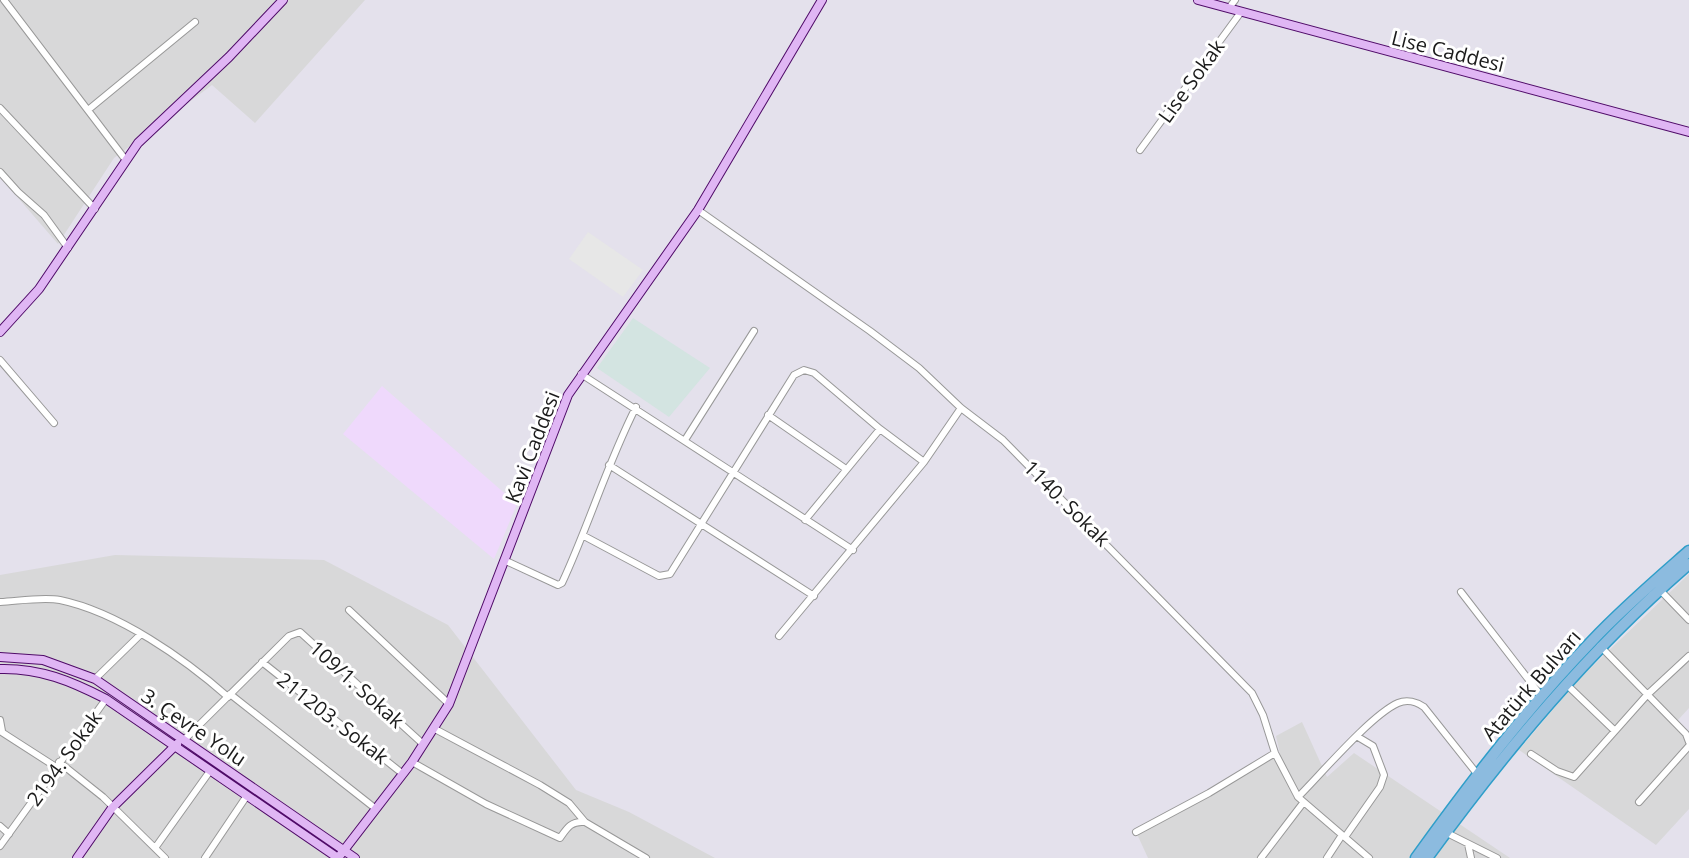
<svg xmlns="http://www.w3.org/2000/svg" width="1689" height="858" viewBox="0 0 1689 858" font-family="'Open Sans',sans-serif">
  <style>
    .residential { fill: #d8d8d9 }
    .industrial { fill: #d3e4e1 }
    .education { fill: #efd9fc }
    .parking { fill: #e7e7e7 }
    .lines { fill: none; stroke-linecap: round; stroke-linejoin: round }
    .street-casing { stroke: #989898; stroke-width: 8 }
    .secondary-casing { stroke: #4f0b68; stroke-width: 10 }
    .highway-casing { stroke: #2f9ec9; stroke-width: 13 }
    .street { stroke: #fff; stroke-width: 6 }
    .secondary { stroke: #e0b6f4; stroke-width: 8 }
    .highway { stroke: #8cbbdf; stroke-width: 10 }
    .labels { text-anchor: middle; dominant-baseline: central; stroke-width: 6; stroke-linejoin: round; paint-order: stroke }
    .street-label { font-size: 20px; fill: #1b1b1b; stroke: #fff }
  </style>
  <rect width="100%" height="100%" fill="#e4e1ec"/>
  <!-- residential -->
  <path class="residential" d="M0,0H365L255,123L212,85L114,158L58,244L0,177Z
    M115,555L324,560L448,625L576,790L629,812L715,858H0V575Z
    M1689,574V708L1678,720L1689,734V809L1656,845L1519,750L1577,681Z
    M1302,722L1327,777L1354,753L1510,858H1148L1137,834L1280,754L1276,736Z"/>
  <!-- industrial -->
  <path class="industrial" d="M633,318L710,368L669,417L597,368Z"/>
  <!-- education -->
  <path class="education" d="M382,386L517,504L494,559L343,434Z"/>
  <!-- parking -->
  <path class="parking" d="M588,232L643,270L623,297L569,259Z"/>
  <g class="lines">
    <defs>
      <path id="street" d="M4,0L125,159
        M1229,8L1235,0
        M0,108L95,209
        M88,110L195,22
        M1140,150L1241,12
        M0,172L18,192L44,215L68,248
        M698,210L870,331L919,368L961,408L1003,440L1252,693L1263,715L1275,753L1298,797L1369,858
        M0,360L54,423
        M581,374L853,550
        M768,415L846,469
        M685,440L754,331
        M609,465L814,596
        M805,520L880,429
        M584,536L659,576L670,574L794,375L804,370L814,373L880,429L924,462
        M506,561L558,585L562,583C589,525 607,464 636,407
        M1660,590L1689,620
        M1461,592L1542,697
        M0,602C19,601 42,597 60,600C118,612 185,659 228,697
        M349,610L449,704
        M779,636L924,462L961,408
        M1600,646L1686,734L1689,742
        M262,662L403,774
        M95,679L140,635
        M1566,684L1615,731
        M230,694L376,809
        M0,720L2,731
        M435,729L540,785L569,803L585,822L646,858
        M0,731L56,767
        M184,740L289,636L300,632L423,744
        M1531,754L1557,771L1574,777L1647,695L1689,656
        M59,762L103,797L165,858
        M412,762L486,804L560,838C567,828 571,821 584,822
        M1298,797C1321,774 1371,715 1398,703C1407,699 1417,702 1424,707L1478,775
        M1639,802L1689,746
        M0,826L9,834
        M1136,832L1209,793L1275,753
        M1445,832L1497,858
        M1345,837L1380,787L1384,775L1373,746L1358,737
        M1468,844L1471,858
        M0,846L106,699
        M155,848L210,771
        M205,858L246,797
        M1261,858L1303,803
        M1327,858L1342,835"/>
      <path id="secondary" d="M1198,0L1689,132
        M0,332L39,289L138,143L229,57L283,0
        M0,657L43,660L95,679L355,858
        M0,669C40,668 71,681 106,699L338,858
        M77,858L112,808L177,744
        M338,858L412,762L449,704L568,395L698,210L822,0"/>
      <path id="highway" d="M1416,858C1470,783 1527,708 1592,641C1622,609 1656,580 1689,551
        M1427,858C1505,751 1588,651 1689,564"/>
    </defs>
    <!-- street casing -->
    <use href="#street" class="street-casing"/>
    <!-- secondary casing -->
    <use href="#secondary" class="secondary-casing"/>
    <!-- highway casing -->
    <use href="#highway" class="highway-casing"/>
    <!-- street -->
    <use href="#street" class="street"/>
    <!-- secondary -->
    <use href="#secondary" class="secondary"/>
    <!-- highway -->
    <use href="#highway" class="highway"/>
  </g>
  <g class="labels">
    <!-- street labels -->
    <g class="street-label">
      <text transform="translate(1448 51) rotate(14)">Lise Caddesi</text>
      <text transform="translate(1191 81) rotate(-54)">Lise Sokak</text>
      <text transform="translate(532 447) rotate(-69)">Kavi Caddesi</text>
      <text transform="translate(1067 503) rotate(45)">1140. Sokak</text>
      <text transform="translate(357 684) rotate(42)">109/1. Sokak</text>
      <text transform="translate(1531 685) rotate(-49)">Atatürk Bulvarı</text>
      <text transform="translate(333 718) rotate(38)">211203. Sokak</text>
      <text transform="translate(194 727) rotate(34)">3. Çevre Yolu</text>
      <text transform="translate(64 758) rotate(-54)">2194. Sokak</text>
    </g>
  </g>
</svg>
